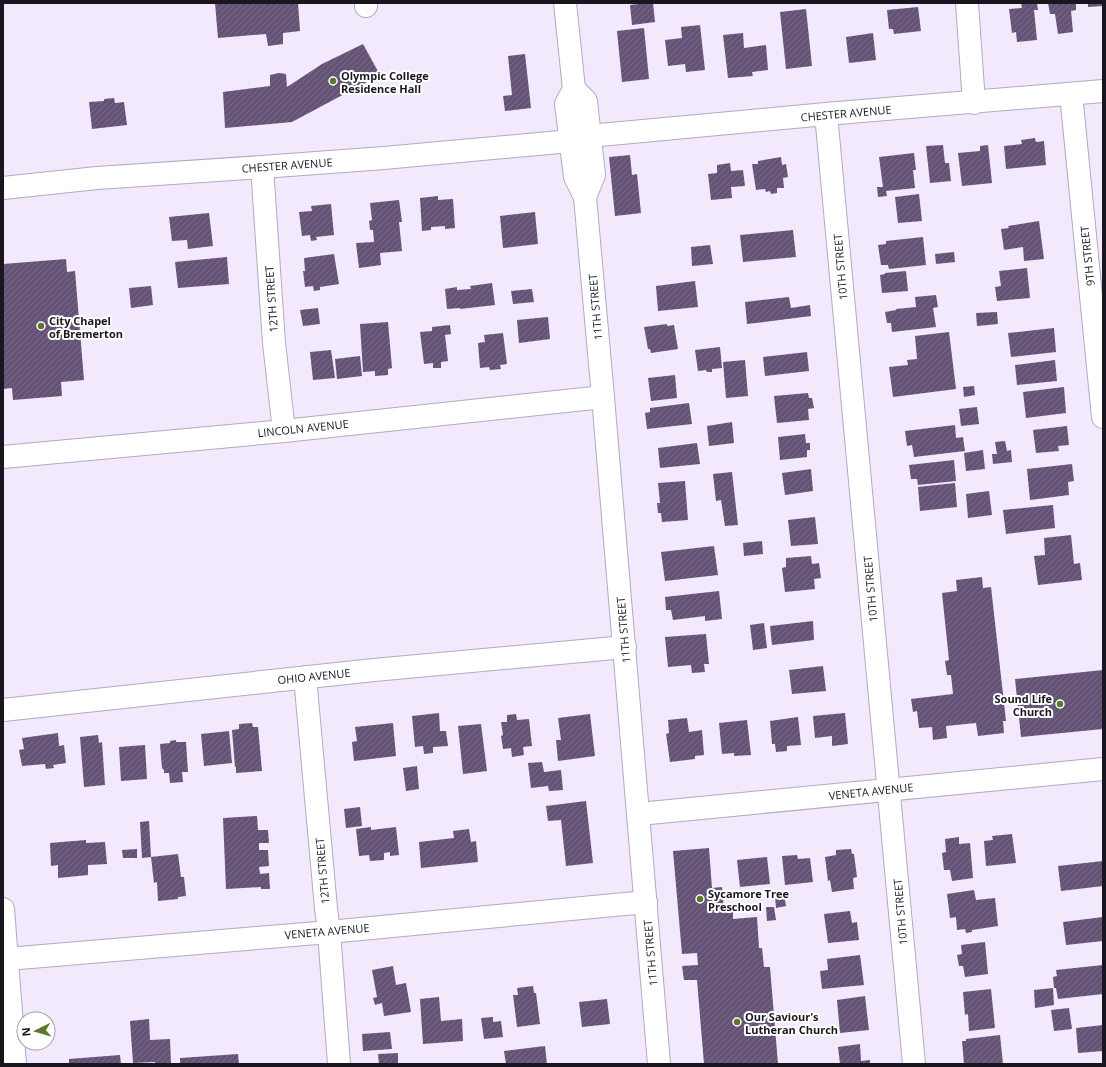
<svg xmlns="http://www.w3.org/2000/svg" width="1106" height="1067" viewBox="0 0 1106 1067" font-family="'Open Sans',sans-serif">
  <style>
    .building { fill: url(#building-hatch) }
    .lines { fill: none; stroke-linecap: round; stroke-linejoin: round }
    .minor-casing { stroke: #b4a9c1; stroke-width: 24 }
    .major-casing { stroke: #b4a9c1; stroke-width: 24 }
    .minor { stroke: #fff; stroke-width: 22 }
    .major { stroke: #fff; stroke-width: 22 }
    .poi-dot { fill: #5e782b; stroke: #fff; stroke-width: 1.5 }
    .labels { text-anchor: middle; dominant-baseline: central; stroke-width: 4; stroke-linejoin: round; paint-order: stroke }
    .poi-label { font-size: 11px; font-weight: bold; fill: #1a161f; stroke: #fff; text-anchor: start }
    .street-label { font-size: 11px; fill: #1a161f; stroke: #fff }
  </style>
  <defs>
    <pattern id="building-hatch" width="6" height="6" patternUnits="userSpaceOnUse"><rect width="6" height="6" fill="#645277"/><path d="M-1 1l2-2M0 6l6-6M5 7l2-2" fill="none" stroke="#7a6c88"/></pattern>
  </defs>
  <rect width="100%" height="100%" fill="#f2e9fd"/>
  <!-- building -->
  <path class="building" d="M215,3H298L300,31L283,33V44L268,46L266,34L218,38Z
    M647,3H653L655,22L632,25L630,5Z
    M1021,3H1037L1038,10H1034L1037,40L1017,42L1016,32L1012,33L1009,9L1022,8Z
    M1048,3H1076V10L1071,11L1073,32L1058,34L1055,14H1050Z
    M1088,3H1103V6L1088,7Z
    M918,7L921,31L894,34L893,29H889L887,10Z
    M806,9L812,66L786,69L780,12Z
    M700,25L705,70L686,72L685,64L668,66L665,40L682,38L681,27Z
    M644,28L649,79L622,82L617,31Z
    M743,33L744,48L766,45L768,70L752,72L753,76L728,78L723,35Z
    M873,33L876,60L849,63L846,37Z
    M363,44L380,75L292,122L225,128L223,92L270,86V75L279,73L286,74L287,87L322,64Z
    M525,54L531,108L505,111L503,96L512,95L508,56Z
    M114,98L115,103L124,102L127,125L92,129L89,102L104,101V99Z
    M1035,138L1036,142L1044,141L1046,165L1006,169L1004,146L1022,144L1021,140Z
    M943,145L945,163H949L951,181L930,183L926,146Z
    M988,145L992,183L962,186L958,153L980,151V146Z
    M914,153L916,170H913L915,188L886,191L887,196L878,197L877,187H883L879,157Z
    M630,155L632,175L637,174L641,213L615,216L609,157Z
    M781,157L782,165L786,164L788,177L783,178L784,188H777V193L771,194L770,191L766,192L765,189L756,190L752,164H758V161Z
    M730,163L731,171L743,170L745,186L731,187L732,198L711,200L708,174L717,173V165Z
    M919,194L922,221L898,223L895,197Z
    M438,196V200L453,199L455,228L445,229V226L431,227V230L422,231L420,198Z
    M399,200L402,222H399L402,251L380,253L381,265L359,268L356,243L374,242L373,230H370L369,221L372,220L370,203Z
    M331,204L334,235L316,237L317,240L311,241L310,235L302,236L299,212L312,211L311,206Z
    M535,212L538,244L503,248L500,216Z
    M209,213L213,246L188,249L187,240L172,241L169,217Z
    M1039,221L1044,259L1024,261L1023,247L1004,250L1001,229L1009,228L1008,226Z
    M793,230L796,257L743,262L740,235Z
    M923,237L926,265L889,269L888,265H881L878,245L886,244V241Z
    M710,245L713,264L692,266L691,247Z
    M954,252L955,262L936,264L935,254Z
    M334,254L339,284L320,287V290L314,291L313,286L305,287L303,271H305L304,258Z
    M227,257L229,284L178,288L175,262Z
    M66,259L67,272L75,271L84,380L61,382L62,396L13,400L12,388L3,389V264Z
    M1027,268L1030,298L997,301L995,287L1001,286L999,271Z
    M906,271L908,291L882,293L880,275L885,274V273Z
    M695,281L698,307L658,311L656,286Z
    M492,283L495,305L460,309V308L447,309L445,289L457,287V290L471,289L470,286Z
    M151,286L153,305L131,308L129,288Z
    M532,289L534,302L513,304L511,291Z
    M936,295L938,307L933,308L936,327L892,332L891,323H887L885,312L896,310V309L916,307L915,297Z
    M789,297L791,308L810,305L811,316L747,324L745,302Z
    M318,308L320,324L303,326L300,310Z
    M997,312L998,324L977,326L976,313Z
    M548,317L550,339L519,343L517,320Z
    M388,322L392,368L388,369V375L375,376V371L363,372L360,324Z
    M667,324V326L674,325L678,349L651,353L650,349H648L644,327Z
    M450,325L451,334L445,335L448,361L441,362V368H433V363L424,364L420,332L432,331V327Z
    M1054,328L1056,352L1011,357L1008,333Z
    M949,332L956,389L893,397L889,367L908,365L907,360L917,359L915,336Z
    M503,333L507,364L500,365L501,369L490,370L489,367L480,368L478,343L485,342L484,335Z
    M720,347L722,368L712,369V372H707L706,370L698,371L695,350Z
    M331,350L335,378L313,380L310,352Z
    M807,352L809,371L765,376L763,357Z
    M360,356L362,376L337,379L335,359Z
    M745,360L748,396L726,398L723,362Z
    M1055,360L1057,381L1017,385L1015,365Z
    M675,375L677,398L651,401L648,378Z
    M974,386L975,395L964,397L963,387Z
    M1064,387L1066,413L1026,418L1023,392Z
    M808,393L809,398H812L814,408L808,409L809,420L777,423L774,396Z
    M689,403L692,424L647,429L645,413L650,412V408Z
    M977,407L979,424L961,426L959,409Z
    M732,422L734,443L709,446L707,426Z
    M955,425L956,438L963,437L965,451L914,457L912,445L907,446L905,431Z
    M1067,426L1069,445L1058,446L1059,451L1036,453L1033,430Z
    M805,434L806,443H810V450H807V457L780,460L778,437Z
    M1005,441L1007,451L1011,450L1012,462L993,464L992,454H997L995,442Z
    M697,443L700,464L660,468L658,448Z
    M983,450L985,469L966,471L964,453Z
    M954,460L956,481L918,485L917,479H911L909,465Z
    M1072,464L1074,481L1068,482L1069,495L1030,500L1027,469Z
    M811,469L813,491L785,495L782,473Z
    M732,472L738,525L725,526L721,500L716,501L713,474Z
    M685,481L688,520L662,522L661,513H658L657,503H660L658,483Z
    M955,483L957,507L920,511L918,487Z
    M989,491L992,515L968,518L966,494Z
    M1053,505L1055,528L1006,534L1003,510Z
    M815,517L818,544L791,546L788,520Z
    M1071,535L1074,564L1080,563L1082,580L1038,585L1034,556L1045,555L1044,538Z
    M762,541L763,554L744,556L743,543Z
    M714,546L718,575L665,581L661,552Z
    M811,556L812,564L819,563L821,578L814,579L815,589L785,592L782,568L786,567V558Z
    M982,577L983,588L991,587L1006,721H1003L1004,733L978,736L976,723L946,726L947,738L933,740L932,727L919,728L917,711L913,712L911,699L953,694L951,675H947L945,661L949,660L942,593L957,591L956,580Z
    M719,591L722,619L705,621V616L673,620L671,610H666L665,597Z
    M813,621L814,640L772,645L770,626Z
    M764,623L767,648L753,650L750,625Z
    M706,634L709,664H704L705,672L692,673L691,665L668,667L665,637Z
    M823,666L826,691L792,694L789,670Z
    M1103,670V729L1021,737L1015,679Z
    M439,713L440,731H446L448,746L433,747V753L424,754L423,746L415,747L412,716Z
    M845,713L848,744L832,746V736L815,738L813,716Z
    M516,714L517,720L529,719L532,746L523,747L524,755L512,757L511,748L503,749L501,736L503,735L501,722H507V715Z
    M590,714L595,756L558,761L556,740H561L558,718Z
    M798,717L801,745L787,746V751L776,752L775,744H772L770,721Z
    M687,718L689,732L702,730L704,755L695,756V759L670,762L666,734L669,733L668,720Z
    M747,720L751,755L734,756V753L722,754L719,723Z
    M252,723L253,727H258L262,771L236,773V767H235L232,730L239,729V724Z
    M393,723L396,756L354,761L352,742L357,741L355,727Z
    M481,724L487,771L463,774L458,726Z
    M229,731L232,763L204,766L201,734Z
    M58,733L59,746L64,745L66,763L53,765L54,768L46,769L45,764L22,766L19,750L24,749L22,738Z
    M98,735L99,743L102,742L105,785L84,787L80,737Z
    M176,740V742H186L188,772H182L183,782L170,783L169,773H164V770L162,768L160,744L170,743V741Z
    M145,745L147,779L121,781L119,747Z
    M542,762L544,772L561,770L563,790L549,791L548,786L531,788L528,763Z
    M417,766L419,789L406,791L403,768Z
    M586,801L593,863L566,866L561,820L548,821L546,806Z
    M360,807L362,826L346,828L344,809Z
    M257,816L258,830H268L269,843H259V850H268L269,866L259,867L260,874L269,873L270,889H261V887L226,889L223,818Z
    M149,821L151,857L178,854L181,877H184L186,896L178,897V899L158,901L157,882L154,883L151,857L142,858L140,822Z
    M371,827V830L396,827L399,855L390,856V852L384,853V860L370,861L369,855L359,856L356,829Z
    M469,829L471,842L476,841L478,862L421,868L419,842L454,838L453,831Z
    M1012,834L1016,863L986,866L984,841L993,840L992,836Z
    M959,837V844L970,843L973,878L952,881L950,870H944L942,853L946,852L945,839Z
    M86,840V843L105,842L107,864L88,865V875L58,878V865L51,866L50,843Z
    M709,848L712,888L722,887L724,910L733,909V919L757,917L759,948H762L764,967H770L778,1064H704L697,980H684L682,966L698,965L697,953L682,954L673,851Z
    M137,849V858H123L122,850Z
    M851,849L852,854H854L857,877L853,878L854,889L832,892L830,880L828,881L825,857L836,855V850Z
    M797,855L798,859L810,858L813,882L785,885L782,856Z
    M767,857L770,884L740,887L737,860Z
    M1103,861V886L1061,891L1058,866Z
    M974,890L976,900L995,898L998,926L972,930V932L966,933L965,929L957,930L956,917L950,918L947,894Z
    M784,894L786,906L776,908L775,896Z
    M766,907H774L776,920L767,921Z
    M850,911L852,923L857,922L859,940L828,943L824,914Z
    M1103,917V941L1066,945L1063,922Z
    M985,942L988,974L965,977L963,966H959L957,955L962,954L961,945Z
    M860,955L864,985L822,989L820,971L828,970L827,959Z
    M1103,965V994L1058,999L1056,988H1054L1053,977L1057,976L1056,970Z
    M393,966L396,985L406,983L411,1012L384,1016L382,1003L375,1005L373,998L377,997L372,970Z
    M533,986L534,993H536L540,1024L517,1027L513,995H518L517,988Z
    M1053,988L1054,1005L1035,1008L1034,990Z
    M991,989L995,1028L969,1031L968,1014L965,1015L963,992Z
    M865,996L869,1030L840,1033L837,1000Z
    M439,997L441,1021L462,1019L463,1041L423,1044L420,999Z
    M607,999L610,1024L582,1027L579,1002Z
    M1069,1008L1072,1029L1054,1031L1051,1010Z
    M493,1017V1022L501,1021L503,1037L484,1039L481,1018Z
    M149,1019L150,1040L170,1039L171,1064H155V1062L133,1063L130,1021Z
    M1103,1025V1051L1078,1053L1076,1028Z
    M390,1032L392,1049L363,1051L362,1034Z
    M1000,1035L1003,1064H964L962,1041H966V1039Z
    M860,1044L861,1061L870,1060V1064H840L838,1047Z
    M545,1046L547,1064H506L504,1051Z
    M398,1053V1064H379L378,1054Z
    M238,1054L239,1064H180V1058Z
    M120,1055L121,1064H69V1059Z"/>
  <g class="lines">
    <defs>
      <path id="minor" d="M366,3V6
        M967,3L974,103
        M1071,94L1103,417
        M826,114L914,1064
        M589,136L826,114L1103,91
        M262,167L274,343L284,431
        M3,188L97,178L262,167L384,158L571,141
        M3,457L284,431L603,397
        M305,677L326,908L329,932L339,1064
        M3,710L374,670L625,647
        M639,814L1103,769
        M3,909L15,1064
        M7,959L329,932L646,902"/>
      <path id="major" d="M565,3L574,89L566,104L575,177L585,197L603,397L659,1064
        M574,89L586,101L594,175L585,197"/>
    </defs>
    <!-- minor casing -->
    <use href="#minor" class="minor-casing"/>
    <!-- major casing -->
    <use href="#major" class="major-casing"/>
    <!-- minor -->
    <use href="#minor" class="minor"/>
    <!-- major -->
    <use href="#major" class="major"/>
  </g>
  <!-- markers -->
  <g class="poi-dot">
    <circle cx="333" cy="81" r="4"/>
    <circle cx="41" cy="326" r="4"/>
    <circle cx="1060" cy="704" r="4"/>
    <circle cx="700" cy="899" r="4"/>
    <circle cx="737" cy="1022" r="4"/>
  </g>
  <g class="labels">
    <!-- poi labels -->
    <g class="poi-label">
      <text x="341" y="75">Olympic College<tspan x="341" dy="13">Residence Hall</tspan></text>
      <text x="49" y="320">City Chapel<tspan x="49" dy="13">of Bremerton</tspan></text>
      <text x="1052" y="698" text-anchor="end">Sound Life<tspan x="1052" dy="13">Church</tspan></text>
      <text x="708" y="893">Sycamore Tree<tspan x="708" dy="13">Preschool</tspan></text>
      <text x="745" y="1016">Our Saviour's<tspan x="745" dy="13">Lutheran Church</tspan></text>
    </g>
    <!-- street labels -->
    <g class="street-label">
      <text transform="translate(846 113) rotate(-5)">CHESTER AVENUE</text>
      <text transform="translate(287 165) rotate(-4)">CHESTER AVENUE</text>
      <text transform="translate(1087 256) rotate(-96)">9TH STREET</text>
      <text transform="translate(840 267) rotate(-95)">10TH STREET</text>
      <text transform="translate(271 299) rotate(-94)">12TH STREET</text>
      <text transform="translate(595 307) rotate(-95)">11TH STREET</text>
      <text transform="translate(303 428) rotate(-6)">LINCOLN AVENUE</text>
      <text transform="translate(870 589) rotate(-95)">10TH STREET</text>
      <text transform="translate(623 630) rotate(-95)">11TH STREET</text>
      <text transform="translate(314 676) rotate(-6)">OHIO AVENUE</text>
      <text transform="translate(871 791) rotate(-6)">VENETA AVENUE</text>
      <text transform="translate(322 871) rotate(-95)">12TH STREET</text>
      <text transform="translate(900 912) rotate(-95)">10TH STREET</text>
      <text transform="translate(327 931) rotate(-5)">VENETA AVENUE</text>
      <text transform="translate(650 953) rotate(-95)">11TH STREET</text>
    </g>
  </g>
  <!-- border -->
  <rect width="1106" height="1067" fill="none" stroke="#1a161f" stroke-width="8"/>
  <!-- north arrow -->
  <g transform="translate(36 1031) rotate(265)"><circle r="19" fill="#ffffff" stroke="#a3a2a5"/>
  <path d="M0-3L7 15L0 10L-7 15Z" fill="#5e782b"/>
  <text y="-6" font-size="11" font-weight="bold" text-anchor="middle" fill="#1a161f">N</text>
  </g>
</svg>
